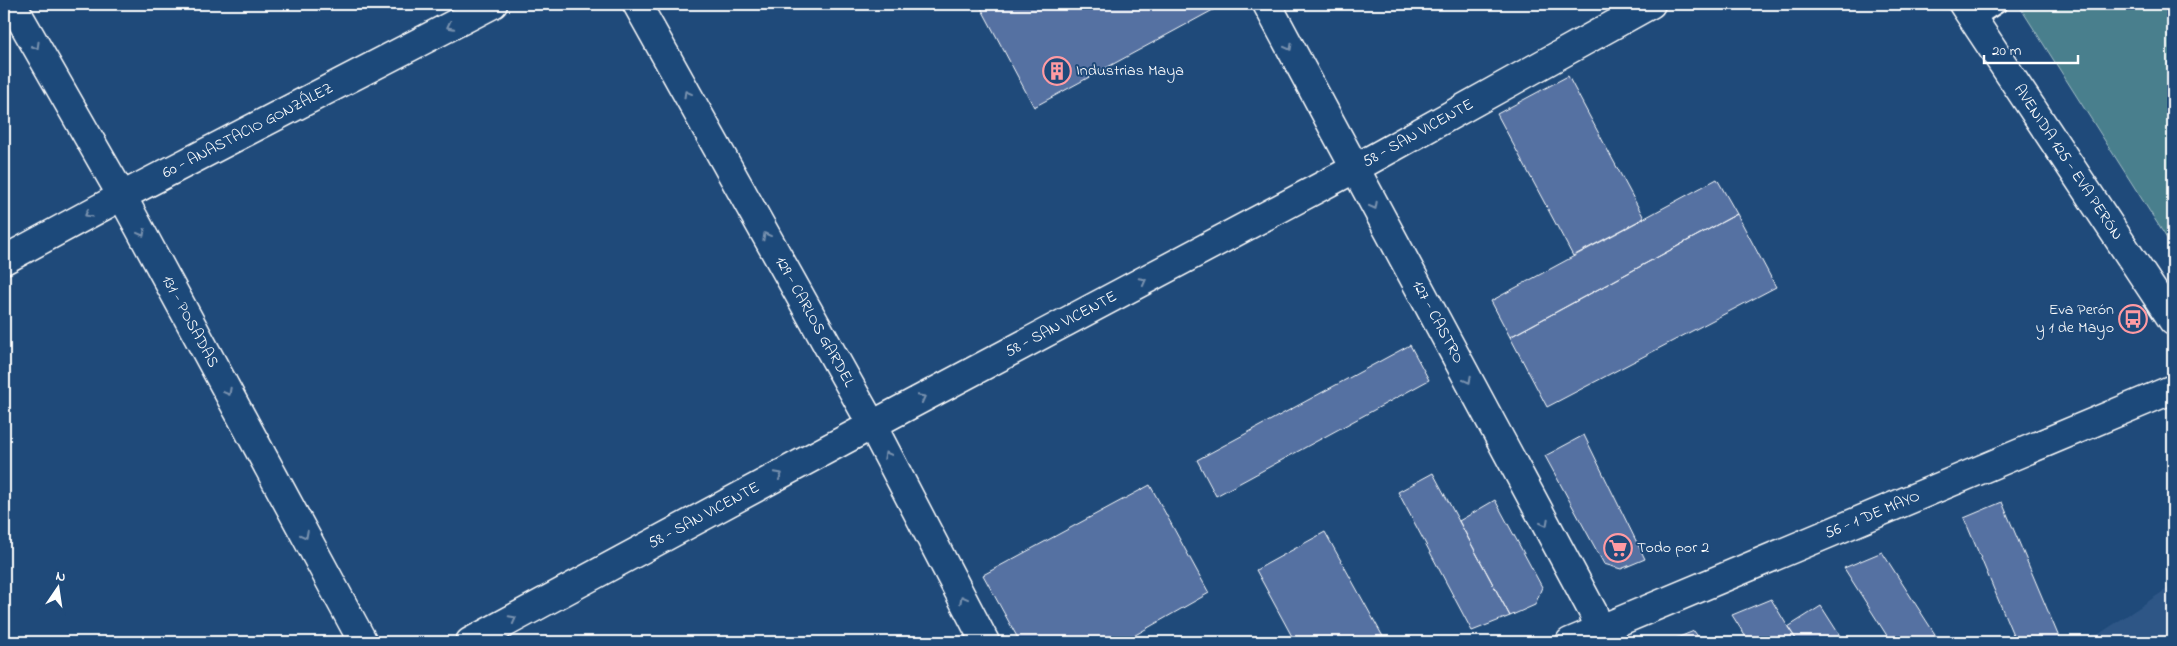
<svg xmlns="http://www.w3.org/2000/svg" width="2177" height="646" viewBox="0 0 2177 646" font-family="'Indie Flower',sans-serif">
  <style>
    .built { fill: #2f5686 }
    .green { fill: #497f8d; stroke: #a4bfc6 }
    .building { fill: #5471a2; stroke: #fff }
    .lines { fill: none; stroke-linecap: round; stroke-linejoin: round }
    .service-casing { stroke: #fff; stroke-width: 18 }
    .minor-casing { stroke: #fff; stroke-width: 31 }
    .tertiary-casing { stroke: #fff; stroke-width: 31 }
    .secondary-casing { stroke: #fff; stroke-width: 31 }
    .service { stroke: #1f4a7a; stroke-width: 14 }
    .minor { stroke: #1f4a7a; stroke-width: 28 }
    .tertiary { stroke: #1f4a7a; stroke-width: 28 }
    .secondary { stroke: #1f4a7a; stroke-width: 28 }
    .oneway { stroke: #7992af }
    .labels { text-anchor: middle; dominant-baseline: central; stroke-width: 4; stroke-linejoin: round; paint-order: stroke }
    .poi-label { font-size: 16px; fill: #fff; stroke: #1f4a7a; text-anchor: start }
    .street-label { font-size: 16px; fill: #fff; stroke: #1f4a7a }
  </style>
  <rect width="100%" height="100%" fill="#1f4a7a"/>
  <filter id="ink" filterUnits="userSpaceOnUse"><feTurbulence type="fractalNoise" baseFrequency=".02" numOctaves="2"/><feDisplacementMap in="SourceGraphic" scale="10" xChannelSelector="R" yChannelSelector="G"/><feConvolveMatrix kernelMatrix="1 2 1 2 8 2 1 2 1" color-interpolation-filters="sRGB"/></filter>
  <g filter="url(#ink)">
    <!-- built -->
    <path class="built" d="M2173,585V642H2087Z"/>
    <!-- green -->
    <path class="green" d="M2018,4H2173V248Z"/>
    <!-- building -->
    <path class="building" d="M979,4H1224L1034,107Z
      M1568,76L1644,218L1573,256L1497,114Z
      M1717,179L1737,214L1510,337L1491,301Z
      M1737,214L1776,287L1547,407L1510,337Z
      M1410,345L1429,380L1216,496L1197,460Z
      M1584,435L1645,559L1621,569L1604,564L1545,456Z
      M1433,473L1510,616L1472,631L1398,492Z
      M1150,485L1209,593L1123,642H1020L983,575Z
      M1495,500L1542,587L1535,605L1510,616L1459,521Z
      M2002,502L2061,642H2016L1964,518Z
      M1325,532L1386,642H1295L1256,570Z
      M1882,552L1940,642H1891L1844,568Z
      M1771,599L1788,627L1798,642H1749L1732,615Z
      M1821,606L1844,642H1798L1788,627Z
      M1694,631L1702,642H1667Z"/>
    <g class="lines">
      <defs>
        <path id="service" d="M1974,21L2000,4"/>
        <g id="minor">
          <path id="s1" d="M12,4L122,196L363,642"/>
          <path id="s2" d="M637,4L872,425L985,642"/>
          <path id="s3" d="M1267,4L1593,612L1599,629"/>
          <path id="s4" d="M4,260L122,196L493,4"/>
          <path id="s5" d="M470,642L872,425L1354,169L1651,4"/>
        </g>
        <g id="tertiary">
          <path id="s6" d="M1963,4L2173,321"/>
        </g>
        <g id="secondary">
          <path id="s7" d="M1570,642L2173,389"/>
        </g>
      </defs>
      <!-- service casing -->
      <use href="#service" class="service-casing"/>
      <!-- minor casing -->
      <use href="#minor" class="minor-casing"/>
      <!-- tertiary casing -->
      <use href="#tertiary" class="tertiary-casing"/>
      <!-- secondary casing -->
      <use href="#secondary" class="secondary-casing"/>
      <!-- service -->
      <use href="#service" class="service"/>
      <!-- minor -->
      <use href="#minor" class="minor"/>
      <!-- tertiary -->
      <use href="#tertiary" class="tertiary"/>
      <!-- secondary -->
      <use href="#secondary" class="secondary"/>
    </g>
    <!-- one-way arrows -->
    <defs><path id="oneway-chevron" d="M-2-3.5L2.5 0L-2 3.5" fill="none" stroke-width="1.6" stroke-linecap="round" stroke-linejoin="round" transform="scale(1.25)"/></defs>
    <g class="oneway">
      <use href="#oneway-chevron" transform="translate(450 26) rotate(153)"/>
      <use href="#oneway-chevron" transform="translate(36 46) rotate(60)"/>
      <use href="#oneway-chevron" transform="translate(1289 47) rotate(62)"/>
      <use href="#oneway-chevron" transform="translate(687 94) rotate(-119)"/>
      <use href="#oneway-chevron" transform="translate(1374 206) rotate(62)"/>
      <use href="#oneway-chevron" transform="translate(88 214) rotate(151)"/>
      <use href="#oneway-chevron" transform="translate(142 233) rotate(62)"/>
      <use href="#oneway-chevron" transform="translate(766 236) rotate(-119)"/>
      <use href="#oneway-chevron" transform="translate(1143 281) rotate(-28)"/>
      <use href="#oneway-chevron" transform="translate(1468 380) rotate(62)"/>
      <use href="#oneway-chevron" transform="translate(228 392) rotate(62)"/>
      <use href="#oneway-chevron" transform="translate(922 398) rotate(-28)"/>
      <use href="#oneway-chevron" transform="translate(887 455) rotate(-118)"/>
      <use href="#oneway-chevron" transform="translate(779 475) rotate(-28)"/>
      <use href="#oneway-chevron" transform="translate(1545 523) rotate(62)"/>
      <use href="#oneway-chevron" transform="translate(305 535) rotate(62)"/>
      <use href="#oneway-chevron" transform="translate(963 599) rotate(-118)"/>
      <use href="#oneway-chevron" transform="translate(513 619) rotate(-28)"/>
    </g>
  </g>
  <!-- icons -->
  <defs>
    <symbol id="building-ring" viewBox="-11 -11 22 22"><circle r="9.5" fill="#1f4a7a" stroke="#ff9aa2" stroke-width="1.5"/><path d="M-4-6H4V6H1V3H-1V6H-4ZM-2.5-4.3h1.7v1.8h-1.7ZM.8-4.3h1.7v1.8H.8ZM-2.5-1h1.7V.8h-1.7ZM.8-1h1.7V.8H.8Z" fill="#ff9aa2"/></symbol>
    <symbol id="bus-ring" viewBox="-11 -11 22 22"><circle r="9.5" fill="#1f4a7a" stroke="#ff9aa2" stroke-width="1.5"/><path d="M-5-6H5V4H4V6H2V4H-2V6H-4V4H-5ZM-3.5-4V0h7V-4ZM-3.5 1.2v1.5H-2V1.2ZM2 1.2v1.5H3.5V1.2Z" fill="#ff9aa2"/></symbol>
    <symbol id="supermarket-ring" viewBox="-11 -11 22 22"><circle r="9.5" fill="#1f4a7a" stroke="#ff9aa2" stroke-width="1.5"/><path d="M-6-5.5h2.5l.6 2H6L4.5 2H-2.5L-4.4-4H-6ZM-1.5 3.2a1.3 1.3 0 1 0 .1 0ZM3 3.2a1.3 1.3 0 1 0 .1 0Z" fill="#ff9aa2"/></symbol>
  </defs>
  <g fill-rule="evenodd">
    <use href="#building-ring" x="1041" y="55" width="32" height="32"/>
    <use href="#bus-ring" x="2117" y="303" width="32" height="32"/>
    <use href="#supermarket-ring" x="1602" y="532" width="32" height="32"/>
  </g>
  <g class="labels">
    <!-- poi labels -->
    <g class="poi-label">
      <text x="1076" y="71">Industrias Maya</text>
      <text x="2114" y="310" text-anchor="end">Eva Perón<tspan x="2114" dy="18">y 1 de Mayo</tspan></text>
      <text x="1637" y="548">Todo por 2</text>
    </g>
    <!-- street labels -->
    <g class="street-label">
      <text stroke="none"><textPath href="#s4" startOffset="276">60 - ANASTACIO GONZÁLEZ</textPath></text>
      <text stroke="none"><textPath href="#s5" startOffset="1076">58 - SAN VICENTE</textPath></text>
      <text stroke="none"><textPath href="#s6" startOffset="190">AVENIDA 125 - EVA PERÓN</textPath></text>
      <text stroke="none"><textPath href="#s2" startOffset="364">129 - CARLOS GARDEL</textPath></text>
      <text stroke="none"><textPath href="#s1" startOffset="364">131 - POSADAS</textPath></text>
      <text stroke="none"><textPath href="#s3" startOffset="361">127 - CASTRO</textPath></text>
      <text stroke="none"><textPath href="#s5" startOffset="671">58 - SAN VICENTE</textPath></text>
      <text stroke="none"><textPath href="#s5" startOffset="266">58 - SAN VICENTE</textPath></text>
      <text stroke="none"><textPath href="#s7" startOffset="328">56 - 1 DE MAYO</textPath></text>
    </g>
  </g>
  <!-- margin -->
  <rect width="2177" height="646" fill="none" stroke="#1f4a7a" stroke-width="20"/>
  <rect x="10" y="10" width="2157" height="626" fill="none" stroke="#fff" stroke-width="2" filter="url(#ink)"/>
  <!-- north arrow -->
  <g transform="translate(58 588) rotate(13)" stroke="#1f4a7a" stroke-width="4" paint-order="stroke">
  <path d="M0-4L9 19L0 12L-9 19Z" fill="#ffffff"/>
  <text y="-8" font-size="14" font-weight="bold" text-anchor="middle" fill="#ffffff">N</text>
  </g>
  <!-- scale -->
  <path d="M1984 55v8h94v-8" fill="none" stroke="#ffffff" stroke-width="2.5"/>
  <text x="1992" y="55" font-size="15" fill="#ffffff" stroke="#1f4a7a" stroke-width="4" paint-order="stroke">20 m</text>
</svg>
